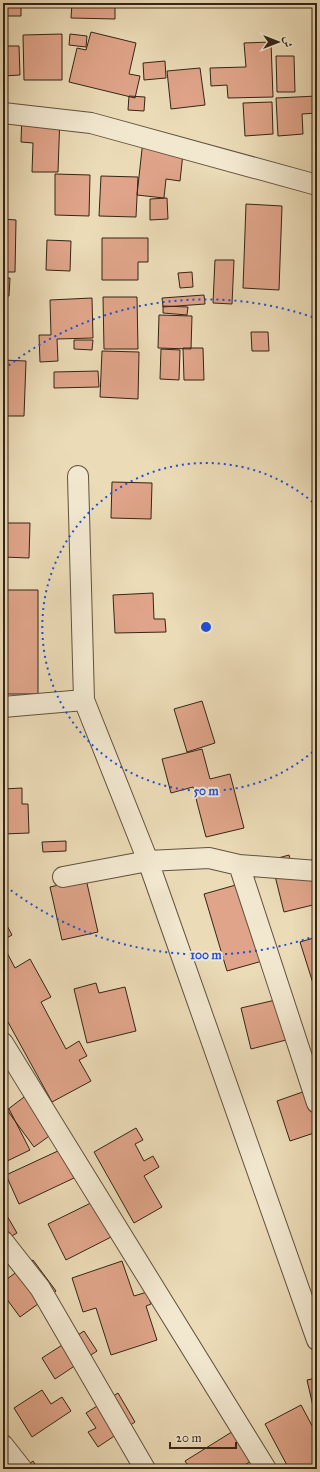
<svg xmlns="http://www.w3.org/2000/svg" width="320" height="1472" viewBox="0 0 320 1472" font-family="'IM FELL Great Primer',Amiri,serif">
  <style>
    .building { fill: #dfa489; stroke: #352515 }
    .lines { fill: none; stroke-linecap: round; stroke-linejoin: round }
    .street-casing { stroke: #62523e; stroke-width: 22 }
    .street { stroke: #f2e8d0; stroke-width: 20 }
    .ring { fill: none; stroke: #1d4ed8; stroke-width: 2; stroke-dasharray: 2 4 }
    .centre { fill: #1d4ed8; stroke: #f2e8d0; stroke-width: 2 }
    .ring-label { font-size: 12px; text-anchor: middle; font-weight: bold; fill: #1d4ed8; stroke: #f2e8d0; stroke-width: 4; stroke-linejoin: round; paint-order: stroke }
  </style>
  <rect width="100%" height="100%" fill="#ebdbb7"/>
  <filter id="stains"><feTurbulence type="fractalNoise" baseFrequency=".005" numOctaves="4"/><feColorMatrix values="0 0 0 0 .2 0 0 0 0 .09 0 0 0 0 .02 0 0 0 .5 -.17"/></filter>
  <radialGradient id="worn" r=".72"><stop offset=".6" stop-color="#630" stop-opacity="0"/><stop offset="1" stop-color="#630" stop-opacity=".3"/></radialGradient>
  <!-- building -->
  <path class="building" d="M3,3H21V16H3Z
    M72,3H115V19L71,18Z
    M91,32L136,43L129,74L140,76L135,98L69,82L77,48L86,50Z
    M62,34V80H24L23,35Z
    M70,34L87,36L86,47L69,45Z
    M271,42L273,97L228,98L227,85L211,86L210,68L246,67L244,43Z
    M3,46H19L20,75L3,76Z
    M276,56H294L295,92H277Z
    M165,61L166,78L144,80L143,63Z
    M200,68L205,105L171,109L167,71Z
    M129,96L145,97L144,111L128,110Z
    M317,96V113L302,114L303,134L278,136L276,98Z
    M272,102L273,134L245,136L243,103Z
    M22,113L60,114L58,172H32L33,143L21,142Z
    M143,140L184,144L180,181L166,179L164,198L137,195Z
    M55,174L90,175L89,216L55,215Z
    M101,176L138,177L136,217L99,216Z
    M167,198L168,219L150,220V199Z
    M246,204L282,206L279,290L243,288Z
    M3,219L16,220L15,272H3Z
    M102,238H148V262H138V280H102Z
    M47,240L71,241L70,271L46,270Z
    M215,260H234L232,304L213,303Z
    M192,272L193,287L180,288L178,273Z
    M3,278H10L9,296H3Z
    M204,295L205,304L163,307L162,298Z
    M103,297H137L138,349H104Z
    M92,298L93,338L57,339L58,361L40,362L39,335H51L50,300Z
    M163,306L188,307L187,315L163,313Z
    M159,315L192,316L191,349L158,348Z
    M251,332H268L269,351H252Z
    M74,340H93L92,350L74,349Z
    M183,348H203L204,380H184Z
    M161,349L180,350L179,380L160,379Z
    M102,351L139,352L138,399L100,397Z
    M3,360L26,361L24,416H3Z
    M98,371L99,387L54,388V372Z
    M112,482L152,483L151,519L111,518Z
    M3,523H30L29,558L3,557Z
    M3,590H38V694H3Z
    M153,593L154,619H165L166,632L115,633L113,595Z
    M202,701L215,743L187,752L174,709Z
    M202,749L210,779L230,774L244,828L206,837L193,787L171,793L162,759Z
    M22,788V804H28L29,833L3,834V789Z
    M66,841V851L43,852L42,842Z
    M289,855L292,866L312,860L317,879V904L284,912L271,860Z
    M86,879L98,932L62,940L50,887Z
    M250,881L273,958L227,971L204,894Z
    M3,918L12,935L3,940Z
    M317,937V996L300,942Z
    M3,945L15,968L30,959L51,997L41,1002L66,1049L79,1041L87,1056L79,1060L91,1081L52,1102L3,1013Z
    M96,983L99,993L125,987L136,1031L87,1043L74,989Z
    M280,999L290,1039L251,1049L241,1008Z
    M317,1087V1132L290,1141L277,1101Z
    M32,1091L59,1129L34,1147L7,1110Z
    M9,1109L30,1150L3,1163V1112Z
    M136,1128L143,1140L135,1144L144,1161L153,1156L159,1167L144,1176L162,1207L134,1223L94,1152Z
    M60,1150L74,1178L19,1204L6,1175Z
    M101,1198L119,1233L66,1260L48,1224Z
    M3,1209L17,1233L3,1241Z
    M33,1260L56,1291L20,1317L3,1294V1282Z
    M122,1261L134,1296L147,1292L151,1304L146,1306L157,1340L111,1355L96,1308L83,1312L72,1278Z
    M84,1331L97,1351L55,1379L42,1358Z
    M317,1378V1415H315L307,1380Z
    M42,1390L51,1404L62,1397L71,1411L32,1437L14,1408Z
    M118,1393L135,1422L98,1447L88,1432L96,1428L86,1413Z
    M301,1405L317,1435V1469H289L265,1424Z
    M243,1425L261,1455L238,1469H190L185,1461Z
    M33,1461L38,1469H23Z"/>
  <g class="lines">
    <defs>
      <path id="street" d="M3,113L91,123L317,185
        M78,476L84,700L148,861L317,1340
        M3,707L84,700
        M239,865L317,1103
        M63,877L148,861L209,858L239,865L317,871
        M3,1043L266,1469
        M3,1241L40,1288L145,1469
        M3,1445L22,1469"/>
    </defs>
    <!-- street casing -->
    <use href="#street" class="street-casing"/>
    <!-- street -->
    <use href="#street" class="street"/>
  </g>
  <!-- distance rings -->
  <g class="ring">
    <path d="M317 748A164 164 0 1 1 317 506"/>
    <path d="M315 936A328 328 0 0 1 4 885M4 369A328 328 0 0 1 315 318"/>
  </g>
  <circle cx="206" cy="627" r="6" class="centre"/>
  <g class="ring-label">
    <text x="206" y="795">50 m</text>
    <text x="206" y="959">100 m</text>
  </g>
  <!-- margin -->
  <rect width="320" height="1472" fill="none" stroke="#ebdbb7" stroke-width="16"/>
  <rect x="4" y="4" width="312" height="1464" fill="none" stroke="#352515" stroke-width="2"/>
  <rect x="8" y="8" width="304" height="1456" fill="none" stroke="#352515"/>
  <!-- north arrow -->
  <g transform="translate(278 42) rotate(90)" stroke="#f2e8d0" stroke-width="3" paint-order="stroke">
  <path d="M0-3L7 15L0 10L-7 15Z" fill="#352515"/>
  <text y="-6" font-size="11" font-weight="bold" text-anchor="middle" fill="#352515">ش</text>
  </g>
  <!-- scale -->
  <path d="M170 1442v6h66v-6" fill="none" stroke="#352515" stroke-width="2"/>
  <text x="176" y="1442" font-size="12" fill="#352515" stroke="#f2e8d0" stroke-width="3" paint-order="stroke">20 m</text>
  <rect width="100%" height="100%" filter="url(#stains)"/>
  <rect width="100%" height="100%" fill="url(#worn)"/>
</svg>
